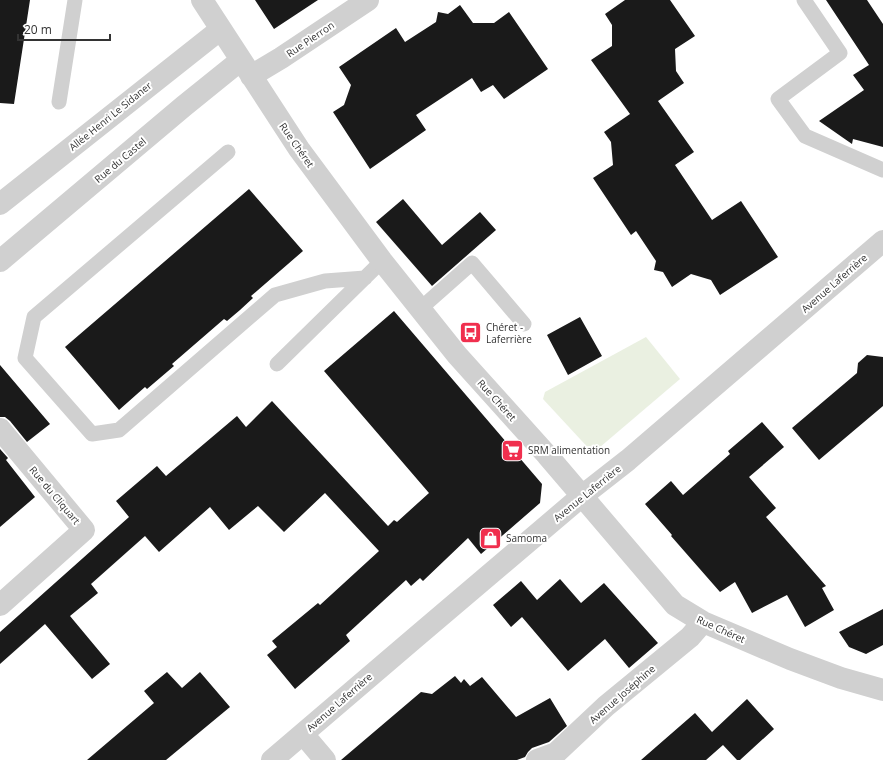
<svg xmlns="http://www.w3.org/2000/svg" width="883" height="760" viewBox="0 0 883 760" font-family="'Open Sans',sans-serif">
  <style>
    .green { fill: #eaf0e1 }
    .building { fill: #1a1a1a }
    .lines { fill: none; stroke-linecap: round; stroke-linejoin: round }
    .lane { stroke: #d0d0d0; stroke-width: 15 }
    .street { stroke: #d0d0d0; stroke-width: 22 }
    .labels { text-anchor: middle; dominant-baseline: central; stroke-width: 4; stroke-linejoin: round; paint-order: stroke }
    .street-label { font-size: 10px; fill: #333; stroke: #fff }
    .poi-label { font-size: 10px; fill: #333; stroke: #fff; text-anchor: start }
  </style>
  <rect width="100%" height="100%" fill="#fff"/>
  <!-- green -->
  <path class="green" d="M646,337L680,379L593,453L543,399L545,392Z"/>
  <!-- building -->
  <path class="building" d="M0,0H30L14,104L0,103Z
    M255,0H318L274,29Z
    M625,0H670L695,36L675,49L676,71L684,83L658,101L694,152L675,165L712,220L741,201L778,257L720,295L711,280L691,274L672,287L663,272L654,270L656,261L636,231L631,235L593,178L613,165L611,142L604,132L630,114L591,60L612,46V25L605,14Z
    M826,0H867L883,24V147L853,139L852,144L819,121L864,90L853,75L869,65Z
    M460,5L473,23H494L509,12L548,69L504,99L493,85L481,92L472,78L416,115L426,130L370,169L333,112L344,105L351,85L339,67L396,28L405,42L436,22L438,12L448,14Z
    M249,189L303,251L251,296L253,298L240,310L227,321L224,319L172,364L174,366L147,389L145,387L119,410L65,347Z
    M403,199L442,245L480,212L496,230L432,286L376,222Z
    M394,311L542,484L540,503L481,554L468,538L423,581L420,578L411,586L406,580L346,635L350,641L295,689L267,655L277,647L272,641L318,603L320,605L379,551L325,493L284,532L258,506L229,530L210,507L159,552L145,536L91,584L98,593L70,616L110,664L92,679L45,624L0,664V632L129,517L116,501L157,466L166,476L237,416L246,427L272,401L388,526L394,520L397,522L429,493L324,371Z
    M580,317L602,356L568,375L547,335Z
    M867,355L883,357V406L819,460L792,428L857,373L858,363Z
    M0,365L50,424L27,442L10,421L5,417H0Z
    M762,422L784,447L749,477L776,508L766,517L826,586L822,588L834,610L805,627L787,595L752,613L735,582L720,592L671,536L672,535L645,504L671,481L683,495L730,454L728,451Z
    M0,449L8,458L6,460L35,497L0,527Z
    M560,579L581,603L604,583L658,643L629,668L605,639L568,671L522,617L511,627L493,605L521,581L537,600Z
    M883,609V645L866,654L849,647L839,632Z
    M167,672L182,688L200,672L230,707L166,760H87L154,703L144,691Z
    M455,676L461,683L464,679L470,686L482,677L516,717L550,698L567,726L549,742L532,748L528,752L525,757L517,760H341L421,692L432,694Z
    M747,699L774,729L740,760H737L723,745L706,760H641L695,713L712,732Z"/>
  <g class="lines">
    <!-- lane -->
    <path class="lane" d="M804,0L840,53L778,99L805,136L883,170
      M59,102L75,0
      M228,152L34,317L25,358L92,434L119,430L275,295L325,281L365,278
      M420,309L472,263L524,324
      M277,364L382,261"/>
    <!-- street -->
    <path class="street" d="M202,0L299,149L382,261L457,355L547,455L675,605L703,622L790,659L841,678L883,690
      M251,76L281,58L368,0
      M0,204L221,29
      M0,261L184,106L241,60
      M0,429L84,530L0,605
      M303,734L325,760
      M272,760L416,637L582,496L628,460L883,241
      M537,760L556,753L606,706L690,637L703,622"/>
  </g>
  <!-- icons -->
  <defs>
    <symbol id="bus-square" viewBox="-11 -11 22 22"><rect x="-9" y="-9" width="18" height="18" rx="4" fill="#f02f4e" stroke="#fff"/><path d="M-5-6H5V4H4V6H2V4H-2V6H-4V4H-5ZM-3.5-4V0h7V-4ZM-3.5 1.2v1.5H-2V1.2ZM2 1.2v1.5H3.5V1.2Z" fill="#fff"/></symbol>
    <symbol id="supermarket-square" viewBox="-11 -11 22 22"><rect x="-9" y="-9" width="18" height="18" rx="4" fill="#f02f4e" stroke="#fff"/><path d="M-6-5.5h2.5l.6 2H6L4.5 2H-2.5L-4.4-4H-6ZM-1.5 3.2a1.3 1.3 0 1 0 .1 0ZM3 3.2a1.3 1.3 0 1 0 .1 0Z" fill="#fff"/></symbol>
    <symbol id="shop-square" viewBox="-11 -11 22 22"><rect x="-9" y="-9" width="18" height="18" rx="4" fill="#f02f4e" stroke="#fff"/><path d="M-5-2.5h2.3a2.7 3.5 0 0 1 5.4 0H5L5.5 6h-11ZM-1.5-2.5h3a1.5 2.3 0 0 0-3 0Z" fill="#fff"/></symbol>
  </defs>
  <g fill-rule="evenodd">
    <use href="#bus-square" x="458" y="320" width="25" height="25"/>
    <use href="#supermarket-square" x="500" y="438" width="25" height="25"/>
    <use href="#shop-square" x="478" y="526" width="25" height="25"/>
  </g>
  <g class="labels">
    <!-- street labels -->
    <g class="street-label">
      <text transform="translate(310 39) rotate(-34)">Rue Pierron</text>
      <text transform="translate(110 116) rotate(-39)">Allée Henri Le Sidaner</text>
      <text transform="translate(297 145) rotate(55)">Rue Chéret</text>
      <text transform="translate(120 160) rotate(-40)">Rue du Castel</text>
      <text transform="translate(834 283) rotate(-41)">Avenue Laferrière</text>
      <text transform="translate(497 400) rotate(48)">Rue Chéret</text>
      <text transform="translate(587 493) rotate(-39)">Avenue Laferrière</text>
      <text transform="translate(55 495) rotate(50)">Rue du Cliquart</text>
      <text transform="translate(721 629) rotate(24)">Rue Chéret</text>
      <text transform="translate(622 694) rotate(-41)">Avenue Joséphine</text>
      <text transform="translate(339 702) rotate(-41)">Avenue Laferrière</text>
    </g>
    <!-- poi labels -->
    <g class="poi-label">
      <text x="486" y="327">Chéret -<tspan x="486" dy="12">Laferrière</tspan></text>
      <text x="528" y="450">SRM alimentation</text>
      <text x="506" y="538">Samoma</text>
    </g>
  </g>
  <!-- scale -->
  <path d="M18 34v6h92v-6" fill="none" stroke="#333333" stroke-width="2"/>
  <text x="24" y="34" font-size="12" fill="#333333" stroke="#ffffff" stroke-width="3" paint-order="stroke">20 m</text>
</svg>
